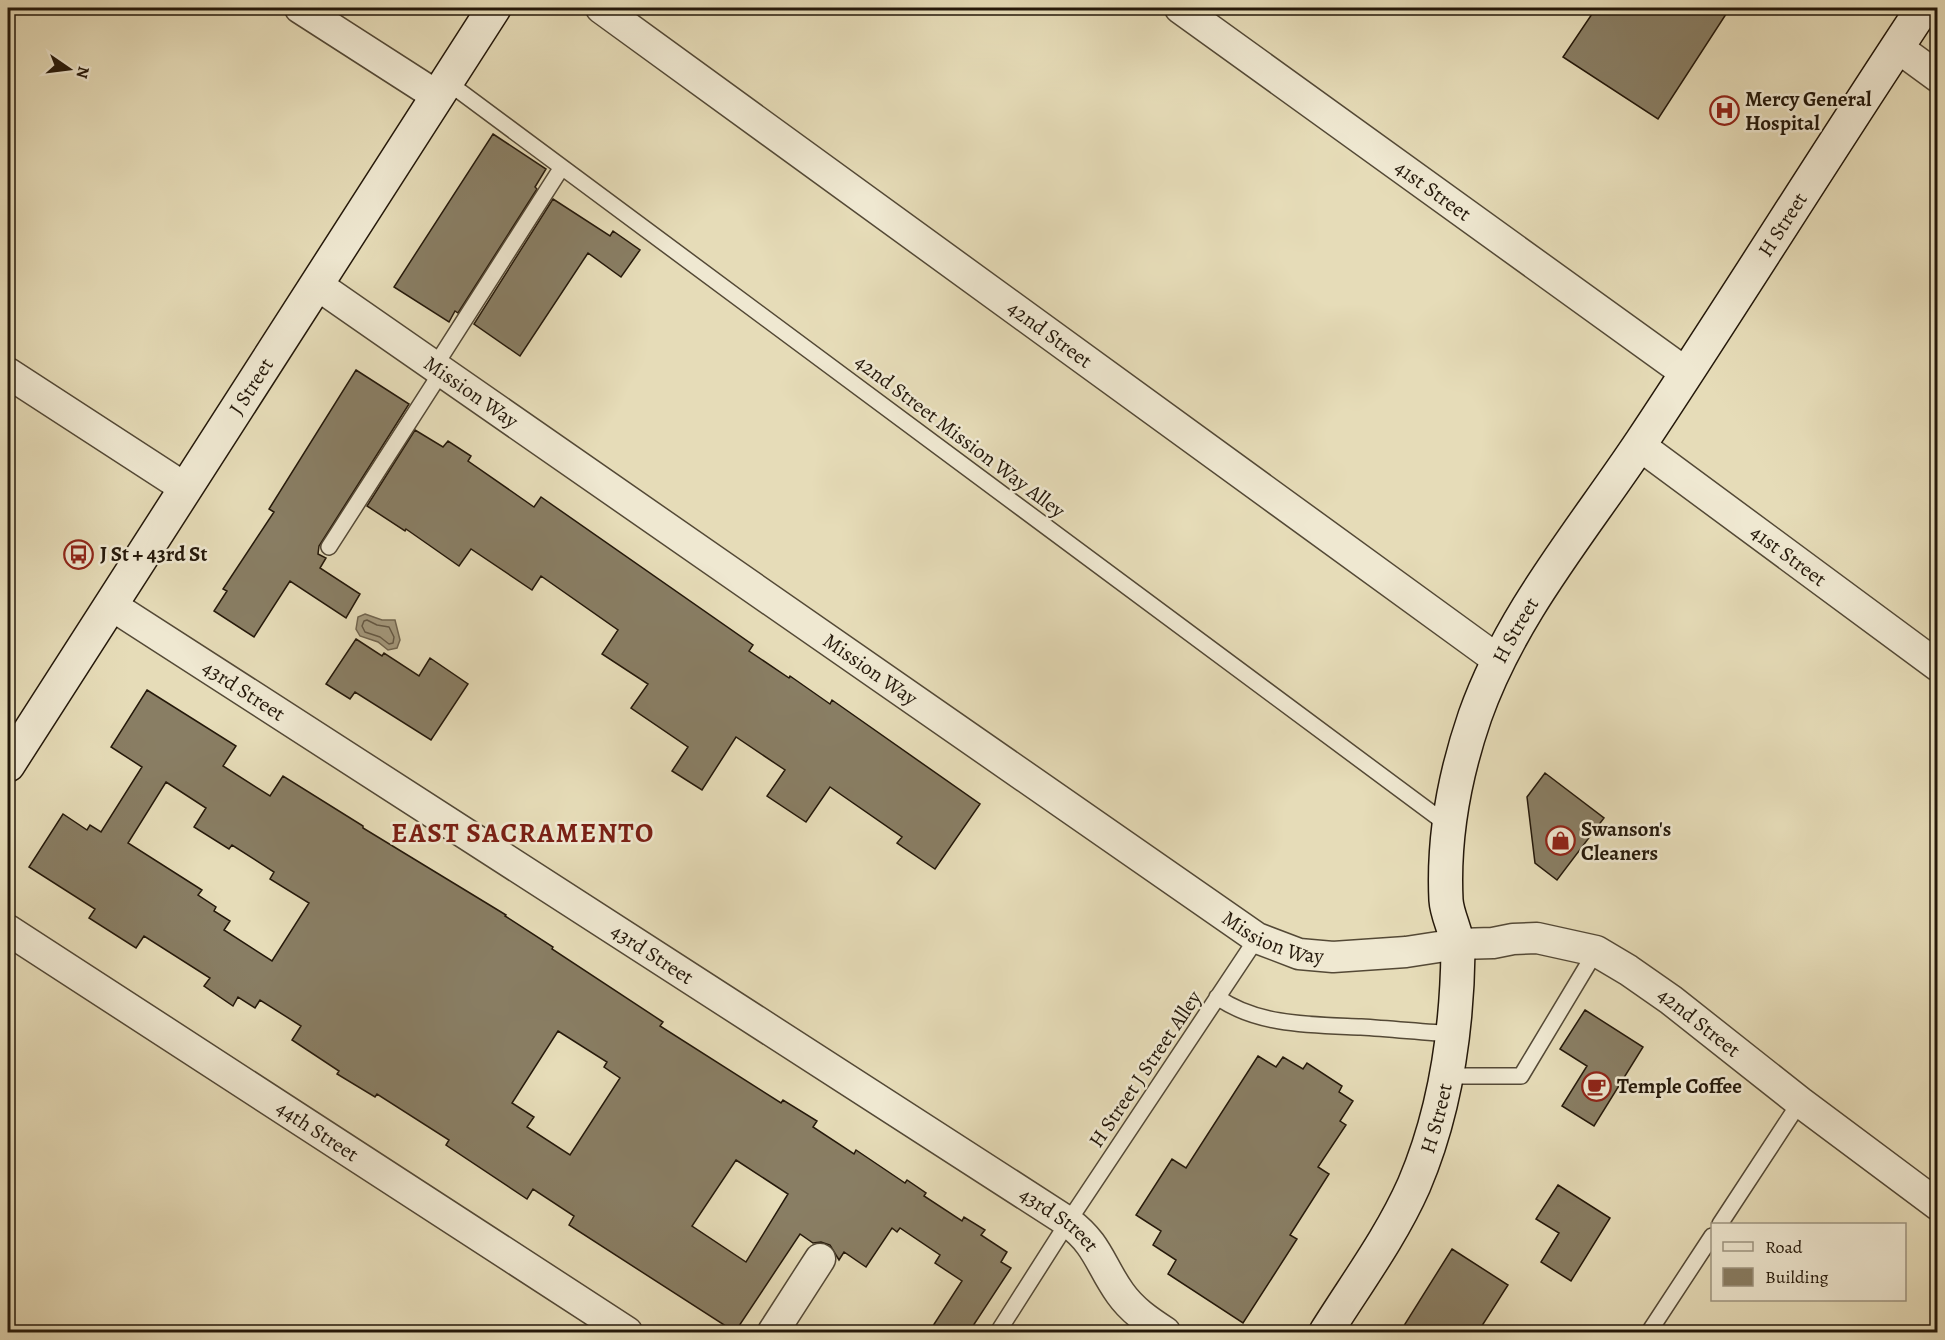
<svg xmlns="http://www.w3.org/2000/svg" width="1945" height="1340" viewBox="0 0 1945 1340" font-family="Alegreya,serif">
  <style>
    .water { fill: #a4997d; stroke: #71654f; stroke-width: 1.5 }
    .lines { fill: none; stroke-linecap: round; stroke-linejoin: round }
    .shore { stroke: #645844; stroke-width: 1.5 }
    .building { fill: #897e64; stroke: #24180a; stroke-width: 1.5; fill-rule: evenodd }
    .lane-casing { stroke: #544936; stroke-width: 18 }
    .street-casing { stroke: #544936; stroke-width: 33 }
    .secondary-casing { stroke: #24180a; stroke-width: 36 }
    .lane { stroke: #efe8d1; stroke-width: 15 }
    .street { stroke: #efe8d1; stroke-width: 30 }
    .secondary { stroke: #efe8d1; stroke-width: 33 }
    .labels { text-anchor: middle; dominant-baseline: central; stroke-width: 5; stroke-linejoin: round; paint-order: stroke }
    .poi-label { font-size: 21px; font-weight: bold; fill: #24180a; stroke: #efe8d1; text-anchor: start }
    .street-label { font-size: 21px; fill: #24180a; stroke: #efe8d1 }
    .district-label { font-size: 27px; font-weight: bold; letter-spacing: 1.5px; fill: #7a1f14; stroke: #efe8d1 }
  </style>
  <rect width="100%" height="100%" fill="#e6dcb8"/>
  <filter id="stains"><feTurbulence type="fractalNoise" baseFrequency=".00333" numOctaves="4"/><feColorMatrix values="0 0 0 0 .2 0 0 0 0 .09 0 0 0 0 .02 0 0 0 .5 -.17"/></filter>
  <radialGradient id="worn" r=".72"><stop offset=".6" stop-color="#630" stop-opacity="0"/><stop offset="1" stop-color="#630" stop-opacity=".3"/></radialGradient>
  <!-- water -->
  <path class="water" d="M365,614L382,620H395L400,640L397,648L388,650L378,642L360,636L356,629L358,617Z"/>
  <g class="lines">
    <!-- shore -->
    <path class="shore" d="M367,620L377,625L389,627L394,637L393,643L389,644L380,637L365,632L362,626L364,621Z"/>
  </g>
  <!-- building -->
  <path class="building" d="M1596,8H1730L1658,119L1563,57Z
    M493,134L546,169L535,187L537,189L458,313L455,311L449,322L394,287Z
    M553,199L610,236L613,231L640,250L621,277L588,253L520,356L474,324Z
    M356,370L409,404L319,546L318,554L326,558L320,568L360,594L346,618L290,581L254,637L214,611L227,591L223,589L274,512L269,509Z
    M415,430L443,447L448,441L471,456L468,461L534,507L541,497L753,645L749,651L789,678L790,676L830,704L832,700L980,804L935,869L897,843L902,837L830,787L806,822L767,796L785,770L736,737L702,790L672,771L688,747L631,708L648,684L602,654L618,630L541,576L532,590L471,549L459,566L406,529L405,531L367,506Z
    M356,639L382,656L384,653L419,676L430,658L468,684L431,740L355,692L350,699L326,684Z
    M147,690L236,746L223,766L270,796L283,776L363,826V828L506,915L505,916L553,947L552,949L663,1022L660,1026L781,1103L783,1100L817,1121L813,1127L854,1154L856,1150L905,1183L907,1180L926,1193L924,1196L962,1221L964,1217L985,1230L981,1235L1007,1252L1001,1262L1011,1268L969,1332H929L962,1281L935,1263L940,1255L900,1228L897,1232L892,1228L866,1267L844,1252L839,1260L830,1245L821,1242L813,1243L800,1234L735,1332L569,1225L574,1216L533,1189L527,1199L446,1145L449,1140L377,1094L375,1097L337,1074L339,1071L292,1040L301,1026L260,1000L255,1008L238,997L233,1006L204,986L210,978L144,936L136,948L89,918L95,909L29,867L63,814L87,830L90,825L101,832L142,767L111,747ZM166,782L206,808L194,827L229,849L232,845L274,872L270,879L309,903L272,961L224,930L230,921L214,911L216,907L198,895L202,890L128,843ZM558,1031L607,1062L604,1067L620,1078L570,1155L527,1127L534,1117L512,1103ZM736,1160L788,1194L746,1262L692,1226Z
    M1545,773L1604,818L1557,880L1535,863L1527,797Z
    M1585,1010L1643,1047L1594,1126L1562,1106L1587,1066L1560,1049Z
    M1258,1056L1276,1067L1283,1057L1303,1069L1307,1063L1342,1086L1339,1092L1353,1101L1340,1121L1346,1125L1318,1167L1329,1174L1290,1235L1297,1239L1243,1323L1168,1274L1176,1260L1153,1245L1161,1231L1136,1215L1172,1159L1186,1168Z
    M1558,1185L1610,1218L1571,1281L1541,1262L1559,1233L1536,1219Z
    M1452,1249L1508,1285L1478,1332H1400Z"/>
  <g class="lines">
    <defs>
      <path id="lane" d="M446,81L1448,825
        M435,366L562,167
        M329,547L442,371
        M1217,997C1258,1026 1313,1025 1361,1027C1392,1029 1423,1032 1454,1034
        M1448,1076H1521L1596,951
        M1720,1224L1800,1102
        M998,1332L1068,1222L1257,938
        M1649,1332L1712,1236"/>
      <g id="street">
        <path d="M300,8L437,96"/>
        <path id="s1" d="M601,8L1498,660"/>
        <path id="s2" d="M1180,8L1686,373"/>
        <path d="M1897,47L1938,77"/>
        <path id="s3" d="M316,284L1257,938L1299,954L1333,957L1406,952L1458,944L1493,943L1513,939L1537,938L1596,951L1628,970L1671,1000L1800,1102L1938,1205"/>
        <path d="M8,373L185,488"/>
        <path id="s4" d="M1639,445L1938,666"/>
        <path id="s5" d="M111,605L1068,1222C1098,1244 1100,1265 1120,1293C1132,1310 1148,1321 1165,1332"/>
        <path id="s6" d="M8,930L627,1332"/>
        <path d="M773,1332L820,1259"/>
      </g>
      <g id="secondary">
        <path id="s7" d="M8,765L494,8"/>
        <path id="s8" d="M1326,1332C1356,1284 1391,1237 1414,1185C1446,1110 1457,1031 1458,951C1458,933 1447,917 1446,900C1443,838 1455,774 1475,716C1511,614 1582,531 1642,441C1737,298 1828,151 1923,8"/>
      </g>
    </defs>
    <!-- lane casing -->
    <use href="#lane" class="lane-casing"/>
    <!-- street casing -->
    <use href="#street" class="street-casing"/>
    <!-- secondary casing -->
    <use href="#secondary" class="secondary-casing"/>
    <!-- lane -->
    <use href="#lane" class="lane"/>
    <!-- street -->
    <use href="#street" class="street"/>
    <!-- secondary -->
    <use href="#secondary" class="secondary"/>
  </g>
  <!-- icons -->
  <defs>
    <symbol id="hospital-ring" viewBox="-11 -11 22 22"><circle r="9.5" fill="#efe8d1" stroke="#8f2418" stroke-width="1.5"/><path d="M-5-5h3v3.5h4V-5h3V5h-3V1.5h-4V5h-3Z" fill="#8f2418"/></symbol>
    <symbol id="bus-ring" viewBox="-11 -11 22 22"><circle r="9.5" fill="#efe8d1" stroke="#8f2418" stroke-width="1.5"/><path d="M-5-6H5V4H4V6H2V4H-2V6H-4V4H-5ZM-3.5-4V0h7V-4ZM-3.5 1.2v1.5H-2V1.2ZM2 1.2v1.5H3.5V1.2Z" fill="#8f2418"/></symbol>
    <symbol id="shop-ring" viewBox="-11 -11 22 22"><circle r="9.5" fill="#efe8d1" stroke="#8f2418" stroke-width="1.5"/><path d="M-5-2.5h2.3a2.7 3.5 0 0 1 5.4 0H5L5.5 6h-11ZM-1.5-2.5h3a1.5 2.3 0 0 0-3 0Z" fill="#8f2418"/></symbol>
    <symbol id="cafe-ring" viewBox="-11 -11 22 22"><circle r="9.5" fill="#efe8d1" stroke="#8f2418" stroke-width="1.5"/><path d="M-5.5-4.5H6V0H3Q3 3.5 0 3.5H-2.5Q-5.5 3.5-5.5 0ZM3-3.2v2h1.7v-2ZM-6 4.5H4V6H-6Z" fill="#8f2418"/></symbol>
  </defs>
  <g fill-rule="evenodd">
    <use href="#hospital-ring" x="1708" y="94" width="33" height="33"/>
    <use href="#bus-ring" x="62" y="538" width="33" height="33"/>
    <use href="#shop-ring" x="1544" y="824" width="33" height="33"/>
    <use href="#cafe-ring" x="1580" y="1070" width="33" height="33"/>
  </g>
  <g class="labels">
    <!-- poi labels -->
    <g class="poi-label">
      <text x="1745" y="99">Mercy General<tspan x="1745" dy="24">Hospital</tspan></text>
      <text x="100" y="554">J St + 43rd St</text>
      <text x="1581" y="829">Swanson's<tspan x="1581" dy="24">Cleaners</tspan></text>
      <text x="1617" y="1086">Temple Coffee</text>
    </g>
    <!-- street labels -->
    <g class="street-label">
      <text stroke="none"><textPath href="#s2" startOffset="312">41st Street</textPath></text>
      <text stroke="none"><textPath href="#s8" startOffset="1232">H Street</textPath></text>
      <text stroke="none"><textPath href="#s1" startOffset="555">42nd Street</textPath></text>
      <text stroke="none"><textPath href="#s7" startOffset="450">J Street</textPath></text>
      <text stroke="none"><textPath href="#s3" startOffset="189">Mission Way</textPath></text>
      <text transform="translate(960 436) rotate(37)">42nd Street Mission Way Alley</text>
      <text stroke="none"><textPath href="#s4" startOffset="186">41st Street</textPath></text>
      <text stroke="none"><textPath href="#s8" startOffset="746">H Street</textPath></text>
      <text stroke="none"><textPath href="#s3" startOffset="675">Mission Way</textPath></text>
      <text stroke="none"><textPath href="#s5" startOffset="158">43rd Street</textPath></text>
      <text stroke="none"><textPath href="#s3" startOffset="1161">Mission Way</textPath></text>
      <text stroke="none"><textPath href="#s5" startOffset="644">43rd Street</textPath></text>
      <text stroke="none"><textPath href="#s3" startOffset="1616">42nd Street</textPath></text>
      <text transform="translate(1145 1069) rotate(-56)">H Street J Street Alley</text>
      <text stroke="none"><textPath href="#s8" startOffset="242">H Street</textPath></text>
      <text stroke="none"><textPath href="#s6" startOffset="369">44th Street</textPath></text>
      <text stroke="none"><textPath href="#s5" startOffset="1130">43rd Street</textPath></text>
    </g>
    <!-- district labels -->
    <g class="district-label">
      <text x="523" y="833">EAST SACRAMENTO</text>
    </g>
  </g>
  <!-- margin -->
  <rect width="1945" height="1340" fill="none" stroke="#e6dcb8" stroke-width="30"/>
  <rect x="9" y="9" width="1927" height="1322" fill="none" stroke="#24180a" stroke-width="3"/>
  <rect x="15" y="15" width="1915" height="1310" fill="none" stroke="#24180a" stroke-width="1.5"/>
  <!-- legend -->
  <rect x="1711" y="1223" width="195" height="78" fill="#efe8d1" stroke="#9e9581" stroke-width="1.5"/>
  <rect x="1723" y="1242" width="30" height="9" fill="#efe8d1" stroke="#9e9581" stroke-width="1.5"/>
  <text x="1765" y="1253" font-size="18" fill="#24180a">Road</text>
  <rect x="1723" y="1268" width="30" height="18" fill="#897e64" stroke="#9e9581" stroke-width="1.5"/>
  <text x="1765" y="1283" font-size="18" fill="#24180a">Building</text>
  <!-- north arrow -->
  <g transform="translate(69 69) rotate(104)" stroke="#efe8d1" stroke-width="4.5" paint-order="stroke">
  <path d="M0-4.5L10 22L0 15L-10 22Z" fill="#24180a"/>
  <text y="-9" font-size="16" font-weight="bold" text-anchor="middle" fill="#24180a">N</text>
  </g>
  <rect width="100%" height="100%" filter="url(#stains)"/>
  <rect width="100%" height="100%" fill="url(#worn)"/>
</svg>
